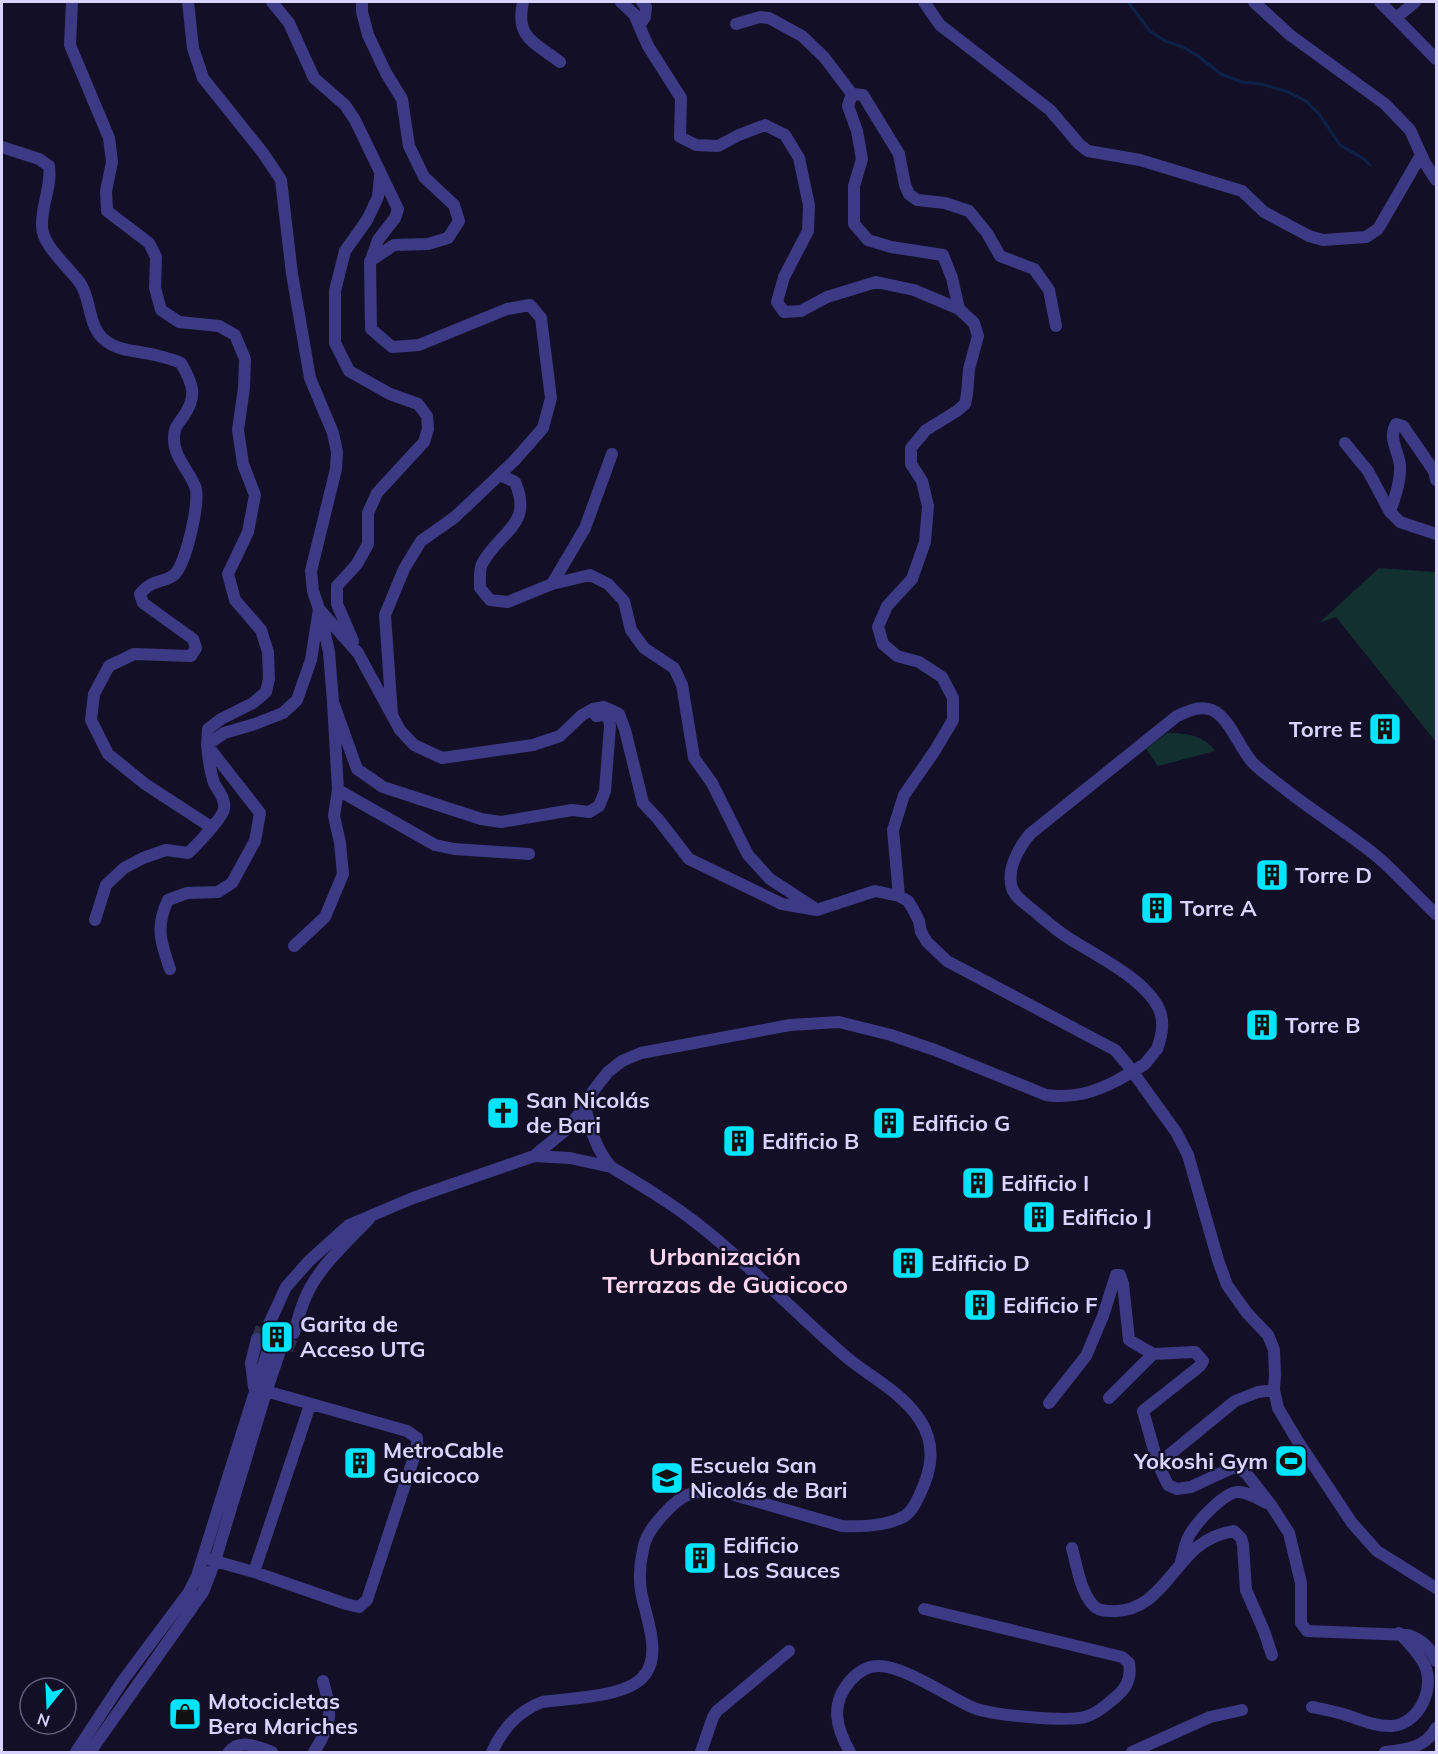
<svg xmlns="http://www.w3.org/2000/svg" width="1438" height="1754" viewBox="0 0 1438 1754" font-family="Mulish,sans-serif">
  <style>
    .green { fill: #12302f }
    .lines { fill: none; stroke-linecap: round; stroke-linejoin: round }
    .stream { stroke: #0c2248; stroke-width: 3 }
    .minor-tunnel { stroke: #312d47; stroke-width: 12; stroke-dasharray: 12 6; stroke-linecap: butt }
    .minor { stroke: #3d3a85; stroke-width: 12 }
    .minor-bridge { stroke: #3d3a85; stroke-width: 12 }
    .labels { text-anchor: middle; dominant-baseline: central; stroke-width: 4.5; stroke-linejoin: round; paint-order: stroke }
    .poi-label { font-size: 22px; font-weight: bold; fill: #d9d4ff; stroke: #130f26; text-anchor: start }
    .neighbourhood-label { font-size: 24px; font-weight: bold; fill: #ffd6f0; stroke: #130f26 }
  </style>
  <rect width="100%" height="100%" fill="#130f26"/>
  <!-- green -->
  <path class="green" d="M1379,568L1436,572V742L1336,617L1319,623Z
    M1167,733C1185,733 1205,735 1215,751L1158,766L1146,749Z"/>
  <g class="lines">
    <!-- stream -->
    <path class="stream" d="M1128,2L1150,31L1165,41L1183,47L1198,56L1221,74L1242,82L1261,84L1288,92L1306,101L1319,114L1340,145L1364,159L1370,165"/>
    <!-- minor-tunnel -->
    <path class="minor-tunnel" d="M257,1339L264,1322
      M270,1344L276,1327
      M287,1350L294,1333"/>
    <!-- minor -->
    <path class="minor" d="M72,2L70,45L109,138L112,162L106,191L107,211L149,243L156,257L155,288L161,310L179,322L219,326L235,335L245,359L244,388L238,430L243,464L255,495L248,532L228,574L235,600L261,630L268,652L269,679L266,692L253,703L221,719L208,729L207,745L260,813L255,841L232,883L218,892L187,893L168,900C155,927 161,943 170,969
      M188,2L193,48L203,78L263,153L281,180L292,274L310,378L333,433L337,452L336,469L311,571L313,591L319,609L358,653L400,730L414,745L442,758L533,745L560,736L582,715L593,709L604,707L619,714L625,730L643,803L658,819L689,859L782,904L817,910L875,891L899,896L908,901L913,909L919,921L921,932L927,942L947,961L1115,1050L1127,1064L1176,1132L1188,1155L1218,1260L1227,1285L1247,1313L1268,1335L1274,1350L1275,1374L1274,1390L1278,1408L1297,1440L1352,1523L1377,1551L1436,1588
      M272,2L289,23L314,78L345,105L355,120L398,209L395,218L378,240L371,260
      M362,2V12L368,35L386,73L402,99L409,146L424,177L454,205L459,221L448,238L428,244L394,245L370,261L371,329L392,347L419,345L507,309L530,305L541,318L551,398L543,428L514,461L455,517L421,541L404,569L385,615L392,715
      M523,2C515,38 534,42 560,62
      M621,2L634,14L648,46L681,98L680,137L696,145L718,146L739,135L765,125L785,135L799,158L809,205L808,231L784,277L777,302L784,312L801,311L827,297L876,282L914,290L959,309L974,323L978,336L969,369L967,394L965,404L957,411L926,430L911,448V464L922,481L928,506L925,542L912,579L887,606L878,627L883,644L897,656L919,662L942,677L953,698V720L934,752L904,795L893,830L899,896
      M924,2L940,25L1050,110L1079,144L1088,151L1140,160L1242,191L1264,212L1309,236L1323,240L1366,237L1378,229L1421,155
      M1254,2L1290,35L1385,104L1410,130L1425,163L1436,180
      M1380,2L1436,59
      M1396,18L1415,2
      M736,24L760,17L769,18L802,36L824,57L852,94
      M639,26L645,17L646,7L642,2
      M2,147L39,159L49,166C52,187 41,205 42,226C42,246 69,267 80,283C92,300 87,327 106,341C120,352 142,351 159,356C166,358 174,360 181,363C193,384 198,396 183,417C178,424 174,428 174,437C173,456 188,469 195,486C201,500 186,563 175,574C166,583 151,579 140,594L143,603L193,639L196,648L191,656L134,654L109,666L94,694L91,720L108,754L145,784L211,827
      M959,309L952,278L943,255L891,247L868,240L854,224V186L862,159L857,131L848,106L852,94L863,95L899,154L905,185L909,194L917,200L945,203L969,211L987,233L1000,256L1034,269L1049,290L1056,326
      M1345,443L1368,471L1390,512L1400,522L1436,534
      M500,475L515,482C534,526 499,531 482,564C479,570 480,581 480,588L490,600L508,602L552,584L590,575L608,584L624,601L631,630L644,648L674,668L682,685L694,758L712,783L748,855L770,879L813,907
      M1390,512C1395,497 1401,481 1400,465C1398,450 1388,438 1396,424L1403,426L1434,471L1436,480
      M552,584L585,528L612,454
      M353,641L337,604V586L357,564L368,544V513L377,493L424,442L428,429L427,416L418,404L390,394L349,371L335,343V291L345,251L367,220L378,197L380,176
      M333,702L357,769L383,787L481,819L501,822L572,810L589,812L599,806L605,791L610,726L609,718L603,715L596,716
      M338,790L435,845L454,849L529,854
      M95,920L106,885L124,868L143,858L166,850L188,853C196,846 223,817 224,809C226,799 218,791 214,783C210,771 208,757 207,745L224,733L255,724L283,713L297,700L311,660L319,609
      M294,946L325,917L343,874L340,843L334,816L338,790L333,702L329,652L321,616
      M1157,1049C1162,1036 1165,1022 1159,1009C1145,979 1097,956 1070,939C1057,931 1046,921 1034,911C1026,904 1015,898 1012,888C1006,870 1019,847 1030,834L1177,716C1188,711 1200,705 1212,710C1230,718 1239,748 1253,763C1263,773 1275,781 1285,789C1314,812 1345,831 1374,854C1396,872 1415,895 1436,914
      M534,1156L570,1158L611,1167
      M269,1324L286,1287L309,1261L349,1225L413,1198L534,1156L567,1129L585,1106L593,1091L608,1072L622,1061L641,1053L790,1025L839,1022L891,1035L935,1050L1046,1095C1073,1099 1095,1092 1118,1080
      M294,1333C297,1322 300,1311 304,1301C316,1269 346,1243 369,1219
      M254,1387L251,1363L257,1339
      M1109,1398L1153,1354L1195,1352L1203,1361L1200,1366L1143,1411L1158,1464L1168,1485L1177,1489L1191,1487L1234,1467L1246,1473L1271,1505L1289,1533L1301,1583V1623L1307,1631L1408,1635C1422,1640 1430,1647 1436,1661
      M1049,1403L1086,1356L1103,1316L1116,1275H1120L1123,1284L1129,1340L1153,1354
      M1158,1464L1235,1401L1258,1392L1274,1390
      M1072,1548C1077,1566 1080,1591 1093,1605C1097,1610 1104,1611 1110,1611C1153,1614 1169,1572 1196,1548C1207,1539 1220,1533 1234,1531L1241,1538L1243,1545L1246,1590L1264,1631L1272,1655
      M204,1558L254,1572L346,1604L359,1607L367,1600L417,1448V1438L407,1431L255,1388
      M1181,1562C1184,1551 1185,1540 1192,1531C1199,1520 1224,1493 1237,1492C1247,1491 1258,1499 1267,1503
      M254,1572L310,1405
      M1312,1707C1322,1709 1333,1711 1343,1714C1359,1719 1376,1727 1392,1726C1420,1724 1437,1685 1423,1662C1417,1651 1408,1642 1399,1633
      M76,1752L124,1679L189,1592L197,1576L270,1344
      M90,1752L203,1592L215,1561L266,1392L281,1348
      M229,1752C239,1738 259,1747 272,1752
      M314,1752C333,1723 332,1713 323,1681
      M492,1752C502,1730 518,1711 542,1702C569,1698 622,1698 642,1678C664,1656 645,1616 641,1591C639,1578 640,1563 643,1550C645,1536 654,1525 663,1515C684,1491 696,1489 727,1493L842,1526C862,1527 887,1526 905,1516C911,1512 917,1501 920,1494C932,1469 936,1445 920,1420C902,1392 870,1377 845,1356C795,1313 750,1265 699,1225C671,1203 641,1185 611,1167C596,1149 590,1129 585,1106
      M701,1752L713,1717L717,1711L789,1651
      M850,1752C836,1728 830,1704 850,1681C857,1673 867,1666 878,1666C903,1665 950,1698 974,1708C991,1715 1072,1723 1088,1716C1097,1713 1104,1707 1111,1701C1125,1690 1132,1681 1129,1663L1122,1657L924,1609
      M1132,1752L1210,1717L1242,1710
      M1385,1752C1405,1750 1426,1748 1436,1728"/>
    <!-- minor-bridge -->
    <path class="minor-bridge" d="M1118,1080L1145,1064L1157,1049"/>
  </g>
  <!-- icons -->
  <defs>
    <symbol id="building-square" viewBox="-11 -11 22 22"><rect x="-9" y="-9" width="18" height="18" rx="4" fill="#00e5ff" stroke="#130f26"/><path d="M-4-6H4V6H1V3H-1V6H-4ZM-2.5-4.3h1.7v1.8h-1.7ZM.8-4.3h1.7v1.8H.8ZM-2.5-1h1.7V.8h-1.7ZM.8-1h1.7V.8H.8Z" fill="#111"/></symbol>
    <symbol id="church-square" viewBox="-11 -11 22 22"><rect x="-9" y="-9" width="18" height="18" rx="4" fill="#00e5ff" stroke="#130f26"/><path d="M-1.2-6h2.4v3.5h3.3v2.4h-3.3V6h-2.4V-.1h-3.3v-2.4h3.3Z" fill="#111"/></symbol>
    <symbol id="stadium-square" viewBox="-11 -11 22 22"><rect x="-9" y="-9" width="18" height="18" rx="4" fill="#00e5ff" stroke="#130f26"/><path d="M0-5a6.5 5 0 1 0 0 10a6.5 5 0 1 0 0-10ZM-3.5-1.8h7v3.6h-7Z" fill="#111"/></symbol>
    <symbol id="school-square" viewBox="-11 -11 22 22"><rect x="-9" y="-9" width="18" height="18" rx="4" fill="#00e5ff" stroke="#130f26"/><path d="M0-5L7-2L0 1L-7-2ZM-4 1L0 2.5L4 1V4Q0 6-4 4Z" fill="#111"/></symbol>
    <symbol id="shop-square" viewBox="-11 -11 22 22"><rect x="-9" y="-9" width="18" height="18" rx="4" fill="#00e5ff" stroke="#130f26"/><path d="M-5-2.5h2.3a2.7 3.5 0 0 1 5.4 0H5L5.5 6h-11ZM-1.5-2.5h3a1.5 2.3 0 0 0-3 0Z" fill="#111"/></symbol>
  </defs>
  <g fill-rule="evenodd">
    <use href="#building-square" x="1366" y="710" width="38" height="38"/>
    <use href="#building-square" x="1253" y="856" width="38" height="38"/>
    <use href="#building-square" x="1138" y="889" width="38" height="38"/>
    <use href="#building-square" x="1243" y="1006" width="38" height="38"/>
    <use href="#church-square" x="484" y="1094" width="38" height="38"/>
    <use href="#building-square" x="870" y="1104" width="38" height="38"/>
    <use href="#building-square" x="720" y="1122" width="38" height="38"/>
    <use href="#building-square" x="959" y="1164" width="38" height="38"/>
    <use href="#building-square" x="1020" y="1198" width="38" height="38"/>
    <use href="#building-square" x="889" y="1244" width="38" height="38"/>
    <use href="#building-square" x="961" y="1286" width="38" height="38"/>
    <use href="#building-square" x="258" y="1318" width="38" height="38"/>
    <use href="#stadium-square" x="1272" y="1442" width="38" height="38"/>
    <use href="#building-square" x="341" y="1444" width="38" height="38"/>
    <use href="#school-square" x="648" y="1459" width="38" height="38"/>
    <use href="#building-square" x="681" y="1539" width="38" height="38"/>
    <use href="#shop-square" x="166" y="1695" width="38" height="38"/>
  </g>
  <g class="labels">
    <!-- poi labels -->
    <g class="poi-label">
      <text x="1362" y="729" text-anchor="end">Torre E</text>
      <text x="1295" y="875">Torre D</text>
      <text x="1180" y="908">Torre A</text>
      <text x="1285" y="1025">Torre B</text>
      <text x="526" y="1100">San Nicolás<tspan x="526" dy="25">de Bari</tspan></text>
      <text x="912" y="1123">Edificio G</text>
      <text x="762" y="1141">Edificio B</text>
      <text x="1001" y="1183">Edificio I</text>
      <text x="1062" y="1217">Edificio J</text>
      <text x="931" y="1263">Edificio D</text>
      <text x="1003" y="1305">Edificio F</text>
      <text x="300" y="1324">Garita de<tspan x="300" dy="25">Acceso UTG</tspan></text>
      <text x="383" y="1450">MetroCable<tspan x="383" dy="25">Guaicoco</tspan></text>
      <text x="1268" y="1461" text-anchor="end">Yokoshi Gym</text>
      <text x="690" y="1465">Escuela San<tspan x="690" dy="25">Nicolás de Bari</tspan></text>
      <text x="723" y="1545">Edificio<tspan x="723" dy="25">Los Sauces</tspan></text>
      <text x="208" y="1701">Motocicletas<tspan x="208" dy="25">Bera Mariches</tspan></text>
    </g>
    <!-- neighbourhood labels -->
    <g class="neighbourhood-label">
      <text x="725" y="1256">Urbanización<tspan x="725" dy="28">Terrazas de Guaicoco</tspan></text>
    </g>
  </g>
  <!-- border -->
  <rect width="1438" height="1754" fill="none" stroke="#d9d4ff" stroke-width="6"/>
  <!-- north arrow -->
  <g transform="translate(48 1706) rotate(198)"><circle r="28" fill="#130f26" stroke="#625e7d" stroke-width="1.5"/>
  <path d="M0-4.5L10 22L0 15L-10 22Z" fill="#00e5ff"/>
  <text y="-9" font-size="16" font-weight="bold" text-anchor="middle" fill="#d9d4ff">N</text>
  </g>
</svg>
